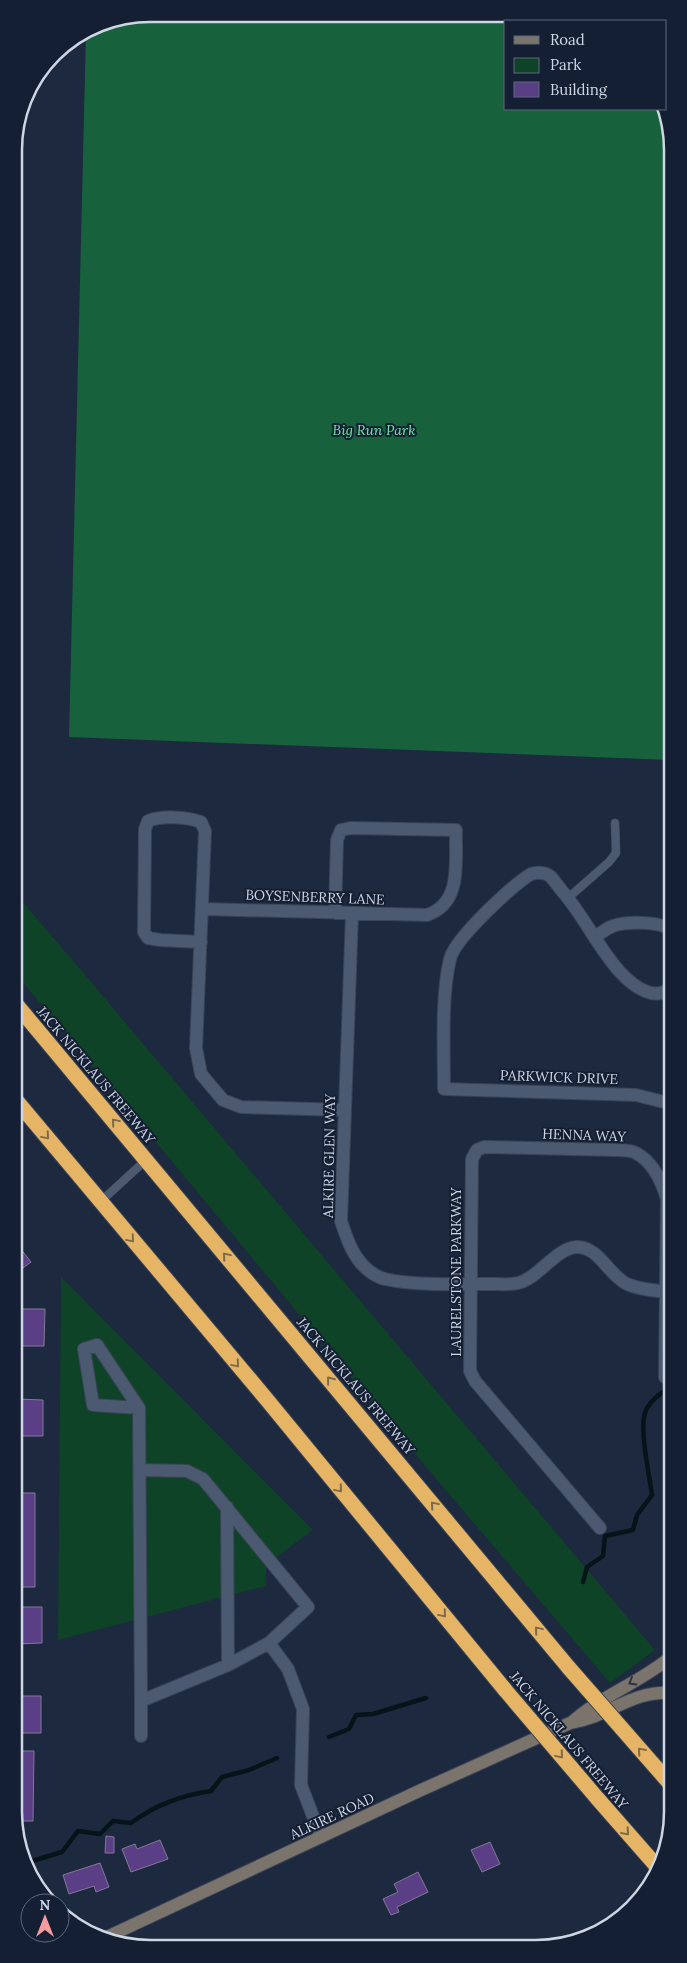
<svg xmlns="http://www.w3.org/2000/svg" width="687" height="1963" viewBox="0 0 687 1963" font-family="Lora,serif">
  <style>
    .green { fill: #0f4328 }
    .forest { fill: #17613c }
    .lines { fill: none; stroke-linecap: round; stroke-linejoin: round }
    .stream { stroke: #051418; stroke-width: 4.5 }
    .building { fill: #5a3e86; stroke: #827a95 }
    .lane-casing { stroke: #3b4456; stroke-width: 9 }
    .street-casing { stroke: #3b4456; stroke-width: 14 }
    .secondary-casing { stroke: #3b4456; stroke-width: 14 }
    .highway-casing { stroke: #3b4456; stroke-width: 17 }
    .lane { stroke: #4b5971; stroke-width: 8 }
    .street { stroke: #4b5971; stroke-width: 12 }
    .secondary { stroke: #7a746d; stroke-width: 12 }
    .highway { stroke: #e6b465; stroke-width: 15 }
    .highway-bridge-casing { stroke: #3b4456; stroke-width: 17; stroke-linecap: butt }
    .highway-bridge { stroke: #e6b465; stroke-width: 15 }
    .oneway { stroke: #7d6a4c }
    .oneway2 { stroke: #2e3442 }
    .labels { text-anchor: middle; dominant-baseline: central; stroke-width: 4; stroke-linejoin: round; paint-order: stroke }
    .park-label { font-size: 14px; font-style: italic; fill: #6fe8a4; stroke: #141f33 }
    .street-label { font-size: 14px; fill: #ced6e4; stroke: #141f33 }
    .rim { fill: none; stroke: #ced6e4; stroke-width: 2.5 }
  </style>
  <rect width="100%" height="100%" fill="#1d293e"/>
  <!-- green -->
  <path class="green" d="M15,893L69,956L655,1650L610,1683L427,1468L15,973Z
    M61,1277L313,1530L266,1565V1586L58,1640Z"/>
  <!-- forest -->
  <path class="forest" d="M151,14L563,16L572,21H506V109H662L671,124V760L69,737L86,32L99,24Z"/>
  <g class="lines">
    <!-- stream -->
    <path class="stream" d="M583,1582L587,1567L603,1556L605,1536L633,1530L637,1515L652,1495C649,1473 641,1437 644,1417C646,1403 661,1392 672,1387
      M329,1737L349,1729L356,1715L373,1714L426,1698
      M29,1862L62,1852L78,1831L100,1834L113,1821L131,1823C155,1805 183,1795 211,1791L222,1777L249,1770L277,1758"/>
  </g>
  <!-- building -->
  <path class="building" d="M16,1243L31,1262L19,1271L16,1267Z
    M16,1309H45L44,1346H16Z
    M16,1399L43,1400V1436H16Z
    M16,1493H35V1587H16Z
    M16,1607H42V1643L16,1644Z
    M16,1696H41V1733H16Z
    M16,1751H34L33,1821H16Z
    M106,1836L114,1837V1853H105Z
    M160,1840L168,1859L131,1872L122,1849L135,1844L137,1849Z
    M490,1842L500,1864L482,1872L471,1850Z
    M100,1863L109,1887L96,1892L94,1886L69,1894L63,1875Z
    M418,1872L428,1892L397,1907L399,1912L391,1915L383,1899L398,1892L394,1884Z"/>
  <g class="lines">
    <defs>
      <path id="lane" d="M568,898L609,862L616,853L615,823
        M100,1202L146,1160"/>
      <path id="street" d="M203,909L427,915C463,903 455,861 456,830L351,828L341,830L337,840L335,913
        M352,914L341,1221C347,1239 353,1258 368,1270C373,1274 380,1278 385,1279C415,1286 461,1284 492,1284C500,1284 510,1285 518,1283C539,1278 555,1249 576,1247C599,1246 609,1276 627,1284C641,1290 658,1291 672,1292
        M595,937C601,933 607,928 613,926C625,921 662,921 672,931
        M201,942L160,940L148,938L144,932L145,829L148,821C164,815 186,817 201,822L205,831L196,1048L201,1074L223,1100L241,1107L345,1110
        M672,986C656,1004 633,986 620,972C598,948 584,916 562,891C558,886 554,880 550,876C544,872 538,872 531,874C513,885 455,938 450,959C441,997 444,1048 444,1089L636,1095L672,1104
        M139,1408L93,1405L84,1349L97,1345L139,1408L141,1701L228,1665L269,1643L288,1669L303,1709L301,1785L321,1837
        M141,1470L187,1471L203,1479L308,1607L269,1643
        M227,1507L228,1665
        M600,1528L475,1381L470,1371L472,1159L477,1150L484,1147L616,1150C622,1150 630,1150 636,1153C653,1162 662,1182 667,1199L665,1377
        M141,1736V1701"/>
      <path id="secondary" d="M572,1722C602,1695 642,1682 673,1655
        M107,1937L419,1791L570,1723C577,1722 585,1720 593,1717C620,1706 642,1690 673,1693"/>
      <path id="highway" d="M15,1003L569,1668
        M15,1099L268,1401L506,1691
        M597,1798L660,1870"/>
    </defs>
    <!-- lane casing -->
    <use href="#lane" class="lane-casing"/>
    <!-- street casing -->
    <use href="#street" class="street-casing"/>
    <!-- secondary casing -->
    <use href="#secondary" class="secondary-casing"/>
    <!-- highway casing -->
    <use href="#highway" class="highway-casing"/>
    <!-- lane -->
    <use href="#lane" class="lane"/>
    <!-- street -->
    <use href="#street" class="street"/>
    <!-- secondary -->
    <use href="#secondary" class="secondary"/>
    <!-- highway -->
    <use href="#highway" class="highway"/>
    <defs>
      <path id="highway-bridge" d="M569,1668L673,1787
        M506,1691L597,1798"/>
    </defs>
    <!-- highway-bridge casing -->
    <use href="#highway-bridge" class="highway-bridge-casing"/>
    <!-- highway-bridge -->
    <use href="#highway-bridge" class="highway-bridge"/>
  </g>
  <!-- one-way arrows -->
  <defs><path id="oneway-chevron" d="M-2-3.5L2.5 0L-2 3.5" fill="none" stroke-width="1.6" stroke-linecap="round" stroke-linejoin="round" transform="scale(1.25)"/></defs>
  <g class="oneway">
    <use href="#oneway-chevron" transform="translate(115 1122) rotate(-130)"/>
    <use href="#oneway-chevron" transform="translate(46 1136) rotate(50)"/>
    <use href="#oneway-chevron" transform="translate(131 1239) rotate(50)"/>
    <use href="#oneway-chevron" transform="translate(226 1256) rotate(-130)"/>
    <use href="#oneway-chevron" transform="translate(236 1364) rotate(50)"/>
    <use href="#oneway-chevron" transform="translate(330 1380) rotate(-129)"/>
    <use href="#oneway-chevron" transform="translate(339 1489) rotate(50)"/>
    <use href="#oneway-chevron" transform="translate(434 1505) rotate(-130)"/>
    <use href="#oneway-chevron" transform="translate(443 1614) rotate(50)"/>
    <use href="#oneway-chevron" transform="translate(538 1630) rotate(-130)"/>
    <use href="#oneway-chevron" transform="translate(641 1751) rotate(-131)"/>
    <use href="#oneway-chevron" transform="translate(560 1755) rotate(50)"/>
    <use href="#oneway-chevron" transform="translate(626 1832) rotate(49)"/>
  </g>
  <use class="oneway2" href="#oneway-chevron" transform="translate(632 1682) rotate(150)"/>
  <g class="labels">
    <!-- park labels -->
    <g class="park-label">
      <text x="374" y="430">Big Run Park</text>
    </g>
    <!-- street labels -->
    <g class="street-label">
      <text transform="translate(315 897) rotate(2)">BOYSENBERRY LANE</text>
      <text transform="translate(96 1075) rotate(50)">JACK NICKLAUS FREEWAY</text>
      <text transform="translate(559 1077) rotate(2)">PARKWICK DRIVE</text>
      <text transform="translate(584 1135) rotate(2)">HENNA WAY</text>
      <text transform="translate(329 1156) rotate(-89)">ALKIRE GLEN WAY</text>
      <text transform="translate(456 1272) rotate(-90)">LAURELSTONE PARKWAY</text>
      <text transform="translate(356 1386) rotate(50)">JACK NICKLAUS FREEWAY</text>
      <text transform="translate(569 1740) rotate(50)">JACK NICKLAUS FREEWAY</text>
      <text transform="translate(332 1816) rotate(-25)">ALKIRE ROAD</text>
    </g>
  </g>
  <!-- crop -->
  <path d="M0 0H687V1963H0ZM150 22H536A128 128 0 0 1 664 150V1812A128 128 0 0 1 536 1940H150A128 128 0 0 1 22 1812V150A128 128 0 0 1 150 22Z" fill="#141f33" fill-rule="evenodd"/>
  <path class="rim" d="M150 22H536A128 128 0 0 1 664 150V1812A128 128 0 0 1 536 1940H150A128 128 0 0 1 22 1812V150A128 128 0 0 1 150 22Z"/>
  <!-- legend -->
  <rect x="504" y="20" width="162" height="90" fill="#141f33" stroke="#5e687a"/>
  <rect x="514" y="36" width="25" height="8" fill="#7a746d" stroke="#5e687a"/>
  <text x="550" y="45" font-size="15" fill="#ced6e4">Road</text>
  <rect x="514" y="58" width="25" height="15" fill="#0f4328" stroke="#5e687a"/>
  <text x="550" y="70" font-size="15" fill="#ced6e4">Park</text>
  <rect x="514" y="82" width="25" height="15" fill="#5a3e86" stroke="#5e687a"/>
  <text x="550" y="95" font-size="15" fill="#ced6e4">Building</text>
  <!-- north arrow -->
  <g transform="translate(45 1918)"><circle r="24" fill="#141f33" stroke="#5e687a"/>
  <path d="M0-4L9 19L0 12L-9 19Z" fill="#f59b9f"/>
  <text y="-8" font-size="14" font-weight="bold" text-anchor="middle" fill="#ced6e4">N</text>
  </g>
</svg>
